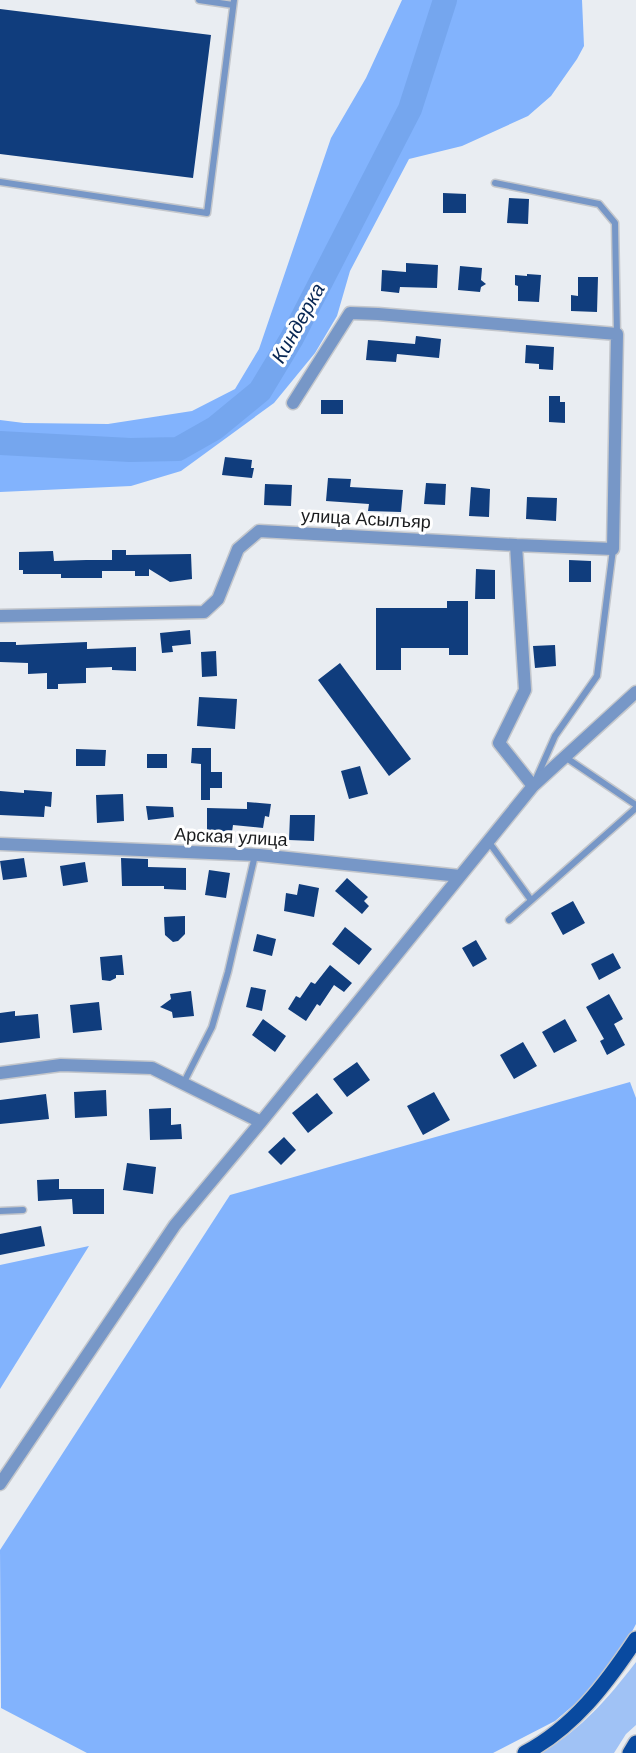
<svg xmlns="http://www.w3.org/2000/svg" width="636" height="1753" viewBox="0 0 636 1753" font-family="Arial,sans-serif">
  <style>
    .green { fill: #a0c2f5 }
    .forest { fill: #82b3fd }
    .lines { fill: none; stroke-linecap: round; stroke-linejoin: round }
    .river { stroke: #75a6ee; stroke-width: 24 }
    .building { fill: #103d7d }
    .lane-casing { stroke: #c4c7cc; stroke-width: 9 }
    .street-casing { stroke: #c4c7cc; stroke-width: 15 }
    .primary-casing { stroke: #c4c7cc; stroke-width: 18 }
    .lane { stroke: #7797c7; stroke-width: 6 }
    .street { stroke: #7797c7; stroke-width: 12 }
    .primary { stroke: #094aa0; stroke-width: 15 }
    .labels { text-anchor: middle; dominant-baseline: central; stroke-width: 6; stroke-linejoin: round; paint-order: stroke }
    .street-label { font-size: 18px; fill: #1a1c1e; stroke: #fff }
    .water-label { font-size: 20px; font-style: italic; fill: #082754; stroke: #fff }
  </style>
  <rect width="100%" height="100%" fill="#e9edf2"/>
  <!-- green -->
  <path class="green" d="M636,1662V1725L626,1734L614,1753H542C584,1726 606,1701 636,1662Z"/>
  <!-- forest -->
  <path class="forest" d="M402,0H582L584,46L577,59L551,96L528,116L462,146L409,159L350,271L337,316L315,353L274,403L181,471L131,486L0,492V420L24,423L108,424L192,411L235,389L259,349L331,138L366,78Z
    M630,1082L636,1098V1624L626,1643L590,1691L555,1721L493,1753H87L1,1708L0,1550L230,1195Z
    M89,1246L0,1389V1265Z"/>
  <g class="lines">
    <!-- river -->
    <path class="river" d="M0,443L130,450L178,449L215,428L260,391L292,338L410,109L445,0"/>
  </g>
  <!-- building -->
  <path class="building" d="M0,9L211,35L193,178L0,154Z
    M443,193L466,194V213H443Z
    M509,198L529,199L528,224L507,223Z
    M406,263L438,265L437,288L400,287L399,293L381,291L382,270L406,272Z
    M460,266L482,268L481,280L486,284L481,287L480,292L458,290Z
    M527,274L541,275L539,302L518,301V286L515,285V275L527,276Z
    M578,277H598L597,312L571,311V295L578,296Z
    M416,336L441,339L439,358L397,354L396,362L366,360L368,340L415,344Z
    M526,345L554,347L553,370L539,369V364L525,363Z
    M549,396H560V402H565V423L549,422Z
    M321,400H343V414H321Z
    M225,457L252,460L251,468H254L252,478L222,475Z
    M328,478L351,479L350,487L403,490L401,512L368,511L369,504L326,501Z
    M426,483L446,484L445,505L424,504Z
    M265,484L292,485L291,506L264,505Z
    M471,487L490,489L489,517L469,516Z
    M527,497L557,498L556,521L526,519Z
    M112,550H126V555L191,554L192,579L170,582L149,569V576H135V571H102V578H61V574H23V570H19V552L53,551L54,561L86,560H112Z
    M569,560L591,561V582H569Z
    M476,569L495,570V599H475Z
    M447,601H468V655H449V648H401V670H376V608H447Z
    M190,630L191,644L172,646L173,652L162,653L160,633Z
    M0,642H16V645L87,642V649L136,647V671L112,670V667L86,668V683L58,684V689H47V673L28,674V663L0,662Z
    M555,645L556,666L535,668L533,646Z
    M216,651L217,676L202,677L201,652Z
    M340,663L411,759L389,776L318,680Z
    M199,697L237,699L235,729L197,726Z
    M192,748H211V772H222V788H210V800H201V764L191,763Z
    M76,749L106,750L105,766H76Z
    M147,754H167V768H147Z
    M360,766L368,794L349,799L341,771Z
    M24,790L52,792L51,807L45,806L44,817L0,815V791L24,793Z
    M123,794L124,821L97,823L96,795Z
    M247,802L271,804L269,817L265,816L263,828L233,825L232,832L207,831V808L247,809Z
    M146,806L173,807L174,817L148,820Z
    M290,815H315L314,841L289,840Z
    M24,858L27,877L3,880L0,861Z
    M121,858L148,859V867L186,868V890L164,889V886H122Z
    M85,862L88,882L63,886L60,866Z
    M209,870L230,873L226,898L205,895Z
    M347,878L368,897L364,901L369,906L362,914L335,891Z
    M299,884L319,888L314,917L284,911L286,893L297,895Z
    M573,901L585,923L563,935L551,913Z
    M185,916V934L178,941L173,942L165,935L164,917Z
    M345,927L372,949L359,965L332,944Z
    M257,934L276,939L272,956L253,951Z
    M476,940L487,959L473,967L462,948Z
    M613,953L621,968L599,980L591,964Z
    M122,955L124,975H116V978L110,981L102,980L100,957Z
    M330,965L352,983L344,992L334,985L320,1006L317,1004L306,1021L288,1009L296,996L300,998L311,982L315,984Z
    M251,987L266,990L262,1011L246,1007Z
    M191,991L194,1016L173,1018L172,1012L160,1007L171,999L170,994Z
    M609,994L623,1019L614,1024L625,1045L607,1055L600,1041L604,1039L586,1007Z
    M99,1002L102,1030L73,1033L70,1005Z
    M15,1011V1016L38,1014L40,1038L0,1043V1013Z
    M263,1019L286,1036L275,1052L252,1035Z
    M565,1019L577,1041L554,1053L542,1032Z
    M523,1042L537,1066L514,1079L500,1055Z
    M357,1062L370,1080L347,1097L333,1079Z
    M106,1090L107,1116L75,1118L74,1092Z
    M434,1092L450,1120L423,1135L407,1106Z
    M317,1093L333,1113L308,1133L292,1113Z
    M46,1094L49,1119L0,1124V1100Z
    M171,1108V1125L181,1124L182,1139L150,1140L149,1109Z
    M284,1137L296,1150L281,1165L268,1152Z
    M127,1163L156,1167L153,1194L123,1190Z
    M59,1179V1189H104V1214H73L72,1199L38,1201L37,1180Z
    M41,1226L45,1246L0,1255V1234Z"/>
  <g class="lines">
    <defs>
      <path id="lane" d="M199,0L233,5
        M0,182L207,213L234,0
        M495,183L599,204L615,223L617,334
        M565,757L636,805
        M536,779L555,736L597,676L613,549
        M488,841L531,900
        M509,920L636,808
        M183,1084L212,1027L228,972L255,855
        M0,1211L23,1210"/>
      <path id="street" d="M293,403L350,313L378,314L617,334L613,549L516,545
        M0,616L204,612L218,599L238,549L259,531L516,545L525,690L499,743L533,786
        M0,844L259,855L460,876
        M0,1073L61,1065L152,1068L261,1122
        M0,1484L175,1225L261,1122L533,786L636,692"/>
      <path id="primary" d="M525,1753C574,1727 606,1684 636,1639
        M630,1753L636,1743"/>
    </defs>
    <!-- lane casing -->
    <use href="#lane" class="lane-casing"/>
    <!-- street casing -->
    <use href="#street" class="street-casing"/>
    <!-- primary casing -->
    <use href="#primary" class="primary-casing"/>
    <!-- lane -->
    <use href="#lane" class="lane"/>
    <!-- street -->
    <use href="#street" class="street"/>
    <!-- primary -->
    <use href="#primary" class="primary"/>
  </g>
  <g class="labels">
    <!-- street labels -->
    <g class="street-label">
      <text transform="translate(366 519) rotate(3)">улица Асылъяр</text>
      <text transform="translate(231 837) rotate(3)">Арская улица</text>
    </g>
    <!-- water labels -->
    <g class="water-label">
      <text transform="translate(298 323) rotate(-61)">Киндерка</text>
    </g>
  </g>
</svg>
